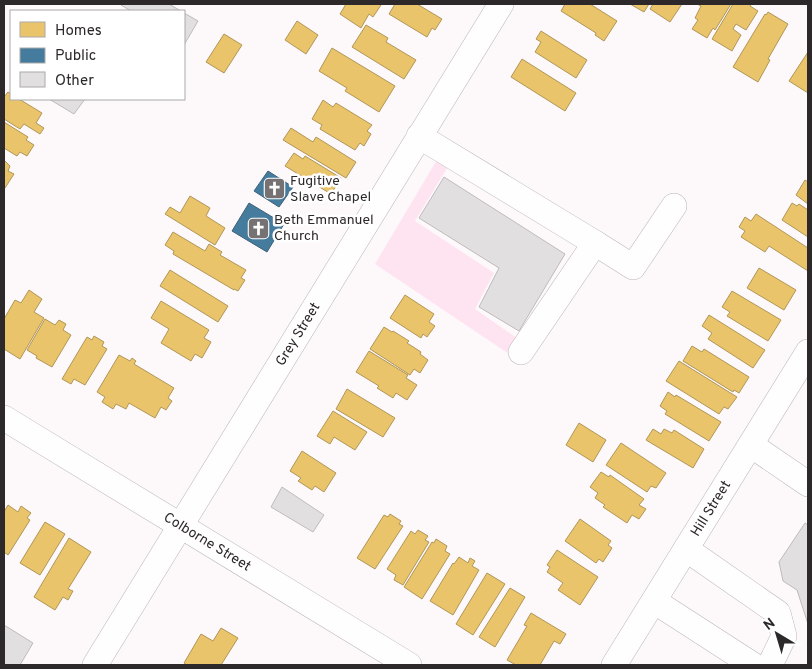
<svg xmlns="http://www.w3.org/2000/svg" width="812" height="669" viewBox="0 0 812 669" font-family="Overpass,sans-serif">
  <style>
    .green { fill: #fee4f1 }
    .homes { fill: #e9c46a; stroke: #b19657 }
    .public { fill: #457b9d; stroke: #3e627b }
    .building { fill: #e2dfe0; stroke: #bfbabc }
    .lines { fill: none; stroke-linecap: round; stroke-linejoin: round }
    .minor-casing { stroke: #bab6b7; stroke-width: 26 }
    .minor { stroke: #fffefe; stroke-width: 25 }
    .labels { text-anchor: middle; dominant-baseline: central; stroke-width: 5; stroke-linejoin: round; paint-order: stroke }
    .poi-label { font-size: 14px; fill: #2d292b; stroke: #fff; text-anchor: start }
    .street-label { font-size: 14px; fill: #2d292b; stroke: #fff }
  </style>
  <rect width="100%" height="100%" fill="#fdf8fa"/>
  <!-- green -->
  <path class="green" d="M438,158L449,165L415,221L494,273L475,309L517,338L509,354L375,264Z"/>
  <!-- homes -->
  <path class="homes" d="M346,4H379L381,5L373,17L369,14L361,28L340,14Z
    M395,4H417L442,19L435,30L432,28L427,37L389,14Z
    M565,4H590L617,21L604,41L595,35L596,33L561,11Z
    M630,4H649L644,12Z
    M653,4H682L670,22L650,9Z
    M697,4H731L715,30L713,28L707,38L692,29L698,20L695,18L701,6Z
    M733,4H751L750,6L758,11L746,30L736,24L733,29L741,35L732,51L712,39Z
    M768,12L788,24L768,59L770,60L758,82L733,67L765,14L766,15Z
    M297,21L318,35L306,54L285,40Z
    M366,25L388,38L386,42L416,60L404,79L352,47Z
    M541,31L587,60L576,78L535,52L541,42L536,39Z
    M224,34L242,45L224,73L206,62Z
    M332,48L395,86L379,112L345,91L347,88L319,71Z
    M808,52V93L789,81Z
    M522,59L576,93L565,111L511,77Z
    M8,92L11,94V99H19L42,113L36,123L44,128L40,134L24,124L20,129L4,119V97Z
    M323,100L333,107L336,103L372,125L367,131L371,134L364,146L360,143L355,150L320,129L322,125L312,119Z
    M4,122L28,137L26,140L34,145L27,156L20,152L17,156L4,148Z
    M291,128L313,142L316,137L356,162L346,178L283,140Z
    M294,153L303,159L305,156L341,178L331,194L285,166Z
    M4,160L10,166L8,171L14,174L5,188L4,187Z
    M805,180L808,182V204L796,195Z
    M190,196L210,208L206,216L225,228L215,245L165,214L170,207L180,213Z
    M792,203L797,206L799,204L808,210V237L782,220Z
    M756,214L808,248V271L769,246L765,252L741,237L745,231L739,227L745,217L751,221Z
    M173,232L205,251L209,244L222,252L220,255L246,270L241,278L245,280L238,291L234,289V290L173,254L174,251L165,245Z
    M759,268L796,290L784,310L747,288Z
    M170,270L228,306L218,322L160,286Z
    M29,290L42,299L34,312L44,318L20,359L4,349V319L15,300L21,303Z
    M732,291L781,320L768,341L727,316L730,312L722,307Z
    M405,295L434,314L429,322L435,326L427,337L423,334L421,338L390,318Z
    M161,301L209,330L204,338L211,342L202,358L195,354L191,361L161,343L169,329L151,318Z
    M709,315L765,350L753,368L708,339L712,333L702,326Z
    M45,319L55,325L59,320L66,324L63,330L71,335L52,367L36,358L37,356L27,350Z
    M384,327L392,332L393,331L409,341L407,343L421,352L420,354L428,360L420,373L414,369L410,375L370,349Z
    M94,336L104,342L102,346L107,349L85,385L74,379L71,384L62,379L87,337L92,340Z
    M692,346L702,352L704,349L749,377L739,393L734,390L733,392L683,361Z
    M369,351L408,375L406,378L417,385L407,400L396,393L393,398L377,388L379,386L356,372Z
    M119,355L130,361L132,358L136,361L134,364L174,388L168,398L172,401L166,410L161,407L155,418L129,403L126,409L116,404L113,409L102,402L105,397L97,392Z
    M679,361L737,397L728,409L724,407L719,414L666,381Z
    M347,389L395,418L383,437L336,409Z
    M668,392L675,397L676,395L721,422L709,441L665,414L667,411L660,406Z
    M333,411L367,432L355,450L334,437L330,444L317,436Z
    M579,423L606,440L593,462L566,445Z
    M653,429L661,434L664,429L672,433L674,430L704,449L693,468L646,440Z
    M621,443L666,473L656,488L651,486L647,492L606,465Z
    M302,451L336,473L324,492L315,486L312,490L298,481L301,478L290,471Z
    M601,472L609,477L610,475L644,499L639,505L646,509L639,519L632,515L627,523L603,507L605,505L595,498L598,493L590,487Z
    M8,505L18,512L21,506L31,513L27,518L30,520L8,555L4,552V512Z
    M390,514L401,521L399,524L403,526L375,569L357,558L384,515L388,517Z
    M580,519L611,541L608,545L612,548L603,562L599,559L596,563L565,541Z
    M45,522L65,534L40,575L20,563Z
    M418,530L428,536L425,540L429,542L403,585L394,580L396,575L387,569L411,531L415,534Z
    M69,538L91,552L68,589L73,591L68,600L63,597L55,610L34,597Z
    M436,539L447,546L445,551L450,554L422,599L404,587L432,542L434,543Z
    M557,550L598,577L580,605L558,590L563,583L547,572L550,567L547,565Z
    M459,557L468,563L470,558L475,561L472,566L479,570L453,615L430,601L453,563L454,564Z
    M487,573L505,584L473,635L456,624Z
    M510,588L525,597L495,647L479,637Z
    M531,613L566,634L560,644L554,641L540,665H516L507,660L527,626L524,625Z
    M221,628L238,638L221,665H187L184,663L201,634L213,641Z"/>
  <!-- public -->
  <path class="public" d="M268,171L293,187L279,207L254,191Z
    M249,203L284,224L267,252L232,231Z"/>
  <!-- building -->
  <path class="building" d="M122,4H169L181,11H131L121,5Z
    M184,13L198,21L184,45Z
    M49,99H85L74,114Z
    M444,177L565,254L519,331L479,307L499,268L419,218Z
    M282,487L324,515L313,532L271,507Z
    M805,523L808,525V624L797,590L783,581L779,562Z
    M4,625L33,643L20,665H4Z"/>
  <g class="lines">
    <defs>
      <g id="minor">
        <path d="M419,136L595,243L521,352"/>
        <path d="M595,243L633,267L674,206"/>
        <path id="s1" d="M4,418L409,665"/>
        <path d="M751,445L808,484"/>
        <path d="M686,549L778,613L784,636L770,665"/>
        <path d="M654,601L753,665"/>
        <path id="s2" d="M95,665L501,4"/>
        <path id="s3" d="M614,665L808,352"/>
      </g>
    </defs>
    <!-- minor casing -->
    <use href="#minor" class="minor-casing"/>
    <!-- minor -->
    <use href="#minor" class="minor"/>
  </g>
  <!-- icons -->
  <defs>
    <symbol id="church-square" viewBox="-11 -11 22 22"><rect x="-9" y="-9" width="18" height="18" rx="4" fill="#767173" stroke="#fff"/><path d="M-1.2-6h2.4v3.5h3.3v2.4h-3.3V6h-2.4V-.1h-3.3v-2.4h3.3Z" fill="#fff"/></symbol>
  </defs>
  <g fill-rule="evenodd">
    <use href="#church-square" x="262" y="176" width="25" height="25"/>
    <use href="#church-square" x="246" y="216" width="25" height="25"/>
  </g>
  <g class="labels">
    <!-- poi labels -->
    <g class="poi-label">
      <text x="290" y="181">Fugitive<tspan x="290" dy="16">Slave Chapel</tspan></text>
      <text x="274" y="220">Beth Emmanuel<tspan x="274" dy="16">Church</tspan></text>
    </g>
    <!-- street labels -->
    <g class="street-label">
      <text stroke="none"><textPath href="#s2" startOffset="388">Grey Street</textPath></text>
      <text stroke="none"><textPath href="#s3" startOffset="184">Hill Street</textPath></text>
      <text stroke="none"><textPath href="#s1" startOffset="238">Colborne Street</textPath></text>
    </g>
  </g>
  <!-- border -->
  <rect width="812" height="669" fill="none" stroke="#2d292b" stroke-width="10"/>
  <!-- legend -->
  <rect x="10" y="10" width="175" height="90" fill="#ffffff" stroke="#aba9aa"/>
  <rect x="20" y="22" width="25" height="15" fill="#e9c46a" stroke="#aba9aa"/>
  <text x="55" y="35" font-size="15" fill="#2d292b">Homes</text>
  <rect x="20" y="48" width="25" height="15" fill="#457b9d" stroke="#aba9aa"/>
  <text x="55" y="60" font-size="15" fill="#2d292b">Public</text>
  <rect x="20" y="72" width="25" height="15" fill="#e2dfe0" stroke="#aba9aa"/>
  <text x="55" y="85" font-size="15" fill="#2d292b">Other</text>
  <!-- north arrow -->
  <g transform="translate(777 634) rotate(322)" stroke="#ffffff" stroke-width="4" paint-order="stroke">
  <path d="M0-4L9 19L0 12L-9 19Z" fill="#2d292b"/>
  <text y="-8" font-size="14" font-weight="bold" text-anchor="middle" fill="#2d292b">N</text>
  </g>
</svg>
